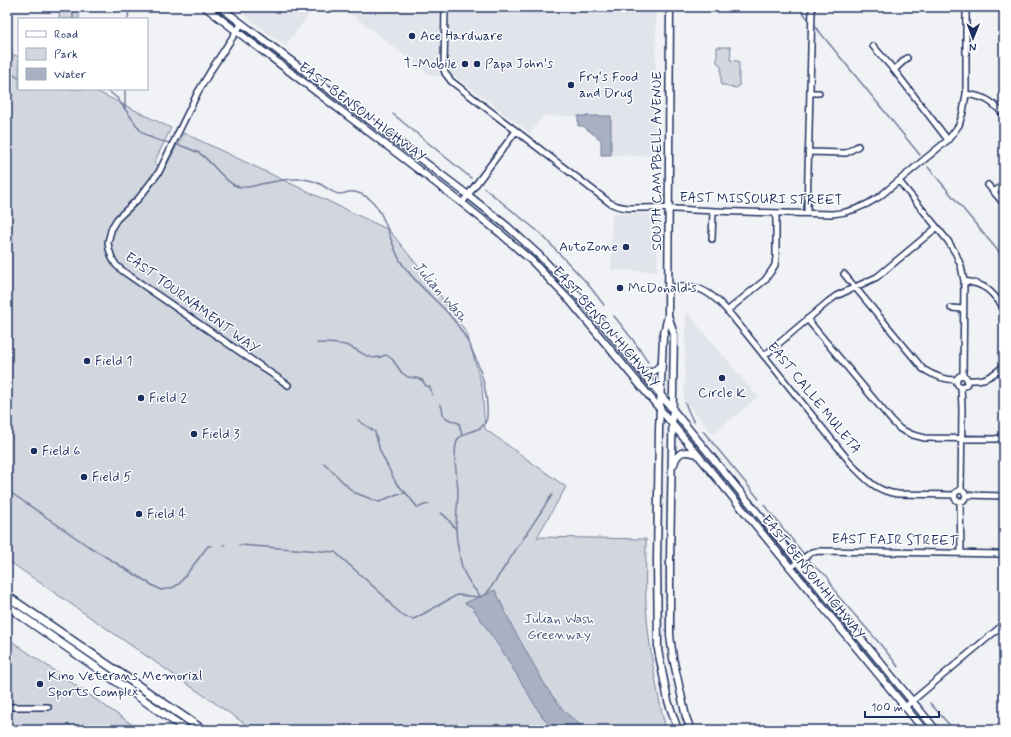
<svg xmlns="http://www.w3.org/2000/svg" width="1011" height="737" viewBox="0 0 1011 737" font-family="Mynerve,sans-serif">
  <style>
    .built { fill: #e1e4ea }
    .green { fill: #d2d6df; stroke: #76829e }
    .water { fill: #a8b0c2; stroke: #707c9a }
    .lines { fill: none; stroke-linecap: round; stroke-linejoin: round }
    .stream { stroke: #707c9a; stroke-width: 1.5 }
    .minor-casing { stroke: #1b2f5e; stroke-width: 8 }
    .major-casing { stroke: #1b2f5e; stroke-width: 9 }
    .highway-casing { stroke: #1b2f5e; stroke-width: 10 }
    .minor { stroke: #fff; stroke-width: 5 }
    .major { stroke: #fff; stroke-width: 6 }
    .highway { stroke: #fff; stroke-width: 7 }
    .poi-dot { fill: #1b2f5e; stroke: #fff; stroke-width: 1.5 }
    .labels { text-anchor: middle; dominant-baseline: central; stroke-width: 3; stroke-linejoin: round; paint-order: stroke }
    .poi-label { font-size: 14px; fill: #1b2f5e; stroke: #fff; text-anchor: start }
    .street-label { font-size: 14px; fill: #1b2f5e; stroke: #fff }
    .park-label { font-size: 14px; fill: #49597e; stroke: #fff }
    .water-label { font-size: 15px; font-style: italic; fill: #4c5c81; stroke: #fff }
  </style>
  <rect width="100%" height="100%" fill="#f1f2f5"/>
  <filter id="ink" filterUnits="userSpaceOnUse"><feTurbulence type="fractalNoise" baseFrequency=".025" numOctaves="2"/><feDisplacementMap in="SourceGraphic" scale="8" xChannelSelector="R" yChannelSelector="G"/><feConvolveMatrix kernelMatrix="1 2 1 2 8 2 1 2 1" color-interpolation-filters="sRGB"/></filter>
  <g filter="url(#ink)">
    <!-- built -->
    <path class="built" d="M234,7H315L285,46Z
      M342,7H656L655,156L611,155V117L544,116L530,133L456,77L431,76Z
      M612,213L656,214L659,216L657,271L611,270Z
      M686,311L758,397L713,434L684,400Z"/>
    <!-- green -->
    <path class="green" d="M60,7H79V19H59Z
      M717,47H731L730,60L738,61L739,63V86L737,88L728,87L725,85H721V67L717,62Z
      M7,52L19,57V89H92L171,128L154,163L164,170L184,133L389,230L430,281L467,333L482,387L485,429L566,487L537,537L646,539C646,561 645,584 646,606C649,648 656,689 666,730H254L7,560Z
      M7,638L140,730H7Z"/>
    <!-- water -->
    <path class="water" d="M578,116H611V155H601V140L583,126H578Z
      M495,590L513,628L548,690L564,711L586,730H554L541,715L506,657L473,608L465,603Z"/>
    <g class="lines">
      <!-- stream -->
      <path class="stream" d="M798,7L810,21
        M73,19V7
        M128,19L129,7
        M814,25L920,155
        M7,71L19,78
        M106,89L117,98L140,130C150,140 162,141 175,144C183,146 191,149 199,153C212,161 226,185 240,187C247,188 254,186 261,184C273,182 287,178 299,179C306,179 314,181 320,184C326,187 332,193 339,194C343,194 346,193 349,192C357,191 367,196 372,201C387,217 390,244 401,262C413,281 432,296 447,312C470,337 489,381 487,416C486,434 465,428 458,439C452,449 457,477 458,489C458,502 456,515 456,528C456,541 459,554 462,567C466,579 473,588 481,597
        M125,109V89
        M393,114L471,178
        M928,167L1004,258
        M484,188L540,233L587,283L604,305
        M614,316L633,340L648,362
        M317,343C326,343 336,343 345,345C361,349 367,364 386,355L392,359L402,373L408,377L416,378L422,380L426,386L430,387L432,395
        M685,403L692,419L694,422
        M440,404C443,407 442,410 443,414C445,420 454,421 459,423L462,436
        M358,420L375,432L380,451L396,483L406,493
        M703,431L759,499
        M324,463L353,492L379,502L397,494L406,493L418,508L424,505L429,504
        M7,490L88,546L152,585L161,590L172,588L179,584L208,546H211
        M764,505L803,553
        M441,513C448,517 450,523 456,529
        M223,545H225
        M239,545L335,552L385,597L392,606L405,617L414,619L457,595L479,597
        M808,559L816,568L827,576L838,596L875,638L894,661L898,667
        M486,595L552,495
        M930,703L954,730"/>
      <defs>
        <path id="minor" d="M445,7L444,69L445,73L451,81L610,203C625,211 641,207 658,208C716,212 774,213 832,214C850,213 864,207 879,197L948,140L959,125L963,112L966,94V7
          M242,23L213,67L198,92L159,172L139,198L117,219L112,227L108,242L109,249L112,258L116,265L124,272L288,385
          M873,46L894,70L948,140
          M894,70L907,58
          M810,93H819
          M966,94C985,97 991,100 1004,115
          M808,152L846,153L858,146
          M899,181L948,241L956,254L961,266L964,281L963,375
          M988,185L1004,204
          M994,192L1004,184
          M462,203L516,131
          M807,213L812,7
          M712,239L713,211
          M844,274L923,369C934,376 944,380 957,380
          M964,281C986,284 991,291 1004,308
          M668,287C677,287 688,286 697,288C717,294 732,317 745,332L853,466C868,481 876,491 898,494L955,495
          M951,308L963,309
          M727,311L765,280L772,270L775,265L776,257V213
          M807,319L892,421L900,429L913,435L925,438L995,439L1004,437
          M764,356L829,301L836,296L877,277L936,228
          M956.5 381a5.5 5.5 0 1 1 11 0a5.5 5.5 0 1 1-11 0Z
          M967,380C986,381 990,377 1004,366
          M961,490L962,409L961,386
          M954.5 496a5.5 5.5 0 1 1 11 0a5.5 5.5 0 1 1-11 0Z
          M966,495L1004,496
          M960,501L961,553
          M790,568L812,552L820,551L1004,554
          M7,707H48
          M905,707L1004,624"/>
        <path id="major" d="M205,7L462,203L501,234L519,250L532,261L571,302L660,409L924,730
          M220,7L468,195L507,226L539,255L586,304L936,730
          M670,7L668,316L663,337L659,430L657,561L658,650L668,701L678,730
          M669,318L674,335L670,560V635L673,658L686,717L691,730
          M642,372H653L662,364
          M674,464C678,451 684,450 697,454"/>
        <path id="highway" d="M7,596L203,730
          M7,606L187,730"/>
      </defs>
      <!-- minor casing -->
      <use href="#minor" class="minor-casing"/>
      <!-- major casing -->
      <use href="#major" class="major-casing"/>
      <!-- highway casing -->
      <use href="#highway" class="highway-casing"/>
      <!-- minor -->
      <use href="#minor" class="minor"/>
      <!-- major -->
      <use href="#major" class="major"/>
      <!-- highway -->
      <use href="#highway" class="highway"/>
    </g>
  </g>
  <!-- markers -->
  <g class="poi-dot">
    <circle cx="412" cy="36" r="4"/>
    <circle cx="465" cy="64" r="4"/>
    <circle cx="477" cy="64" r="4"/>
    <circle cx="571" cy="85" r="4"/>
    <circle cx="626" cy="247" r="4"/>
    <circle cx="620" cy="288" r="4"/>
    <circle cx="87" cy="361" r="4"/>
    <circle cx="722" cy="378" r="4"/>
    <circle cx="141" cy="398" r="4"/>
    <circle cx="194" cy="434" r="4"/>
    <circle cx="34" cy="451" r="4"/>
    <circle cx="84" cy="477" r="4"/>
    <circle cx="139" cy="514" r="4"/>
    <circle cx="40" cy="684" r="4"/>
  </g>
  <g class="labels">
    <!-- poi labels -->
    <g class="poi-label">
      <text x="420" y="36">Ace Hardware</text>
      <text x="457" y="64" text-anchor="end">T-Mobile</text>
      <text x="485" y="64">Papa John's</text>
      <text x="579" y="77">Fry's Food<tspan x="579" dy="16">and Drug</tspan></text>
      <text x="618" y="247" text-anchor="end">AutoZone</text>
      <text x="628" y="288">McDonald's</text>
      <text x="95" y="361">Field 1</text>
      <text x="722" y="393" text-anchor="middle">Circle K</text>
      <text x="149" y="398">Field 2</text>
      <text x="202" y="434">Field 3</text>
      <text x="42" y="451">Field 6</text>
      <text x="92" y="477">Field 5</text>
      <text x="147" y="514">Field 4</text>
      <text x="48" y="676">Kino Veterans Memorial<tspan x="48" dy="16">Sports Complex</tspan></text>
    </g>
    <!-- street labels -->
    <g class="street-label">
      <text transform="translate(362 112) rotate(37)">EAST BENSON HIGHWAY</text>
      <text transform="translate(657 161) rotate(-90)">SOUTH CAMPBELL AVENUE</text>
      <text transform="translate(761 199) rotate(1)">EAST MISSOURI STREET</text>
      <text transform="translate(192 303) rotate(36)">EAST TOURNAMENT WAY</text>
      <text transform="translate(606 327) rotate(49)">EAST BENSON HIGHWAY</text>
      <text transform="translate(814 398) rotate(51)">EAST CALLE MULETA</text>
      <text transform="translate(895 540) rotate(1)">EAST FAIR STREET</text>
      <text transform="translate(813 577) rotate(51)">EAST BENSON HIGHWAY</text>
    </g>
    <!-- park labels -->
    <g class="park-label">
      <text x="559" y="619">Julian Wash<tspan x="559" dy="16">Greenway</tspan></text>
    </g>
    <!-- water labels -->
    <g class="water-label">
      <text transform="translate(440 292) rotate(49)">Julian Wash</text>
    </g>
  </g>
  <!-- margin -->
  <rect width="1011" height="737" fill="none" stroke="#fff" stroke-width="24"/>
  <rect x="12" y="12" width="987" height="713" fill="none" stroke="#1b2f5e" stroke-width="1.5" filter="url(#ink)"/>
  <!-- legend -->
  <rect x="18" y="18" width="130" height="72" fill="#ffffff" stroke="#a4acbf"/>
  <rect x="26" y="31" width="20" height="6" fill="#ffffff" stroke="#a4acbf"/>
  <text x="54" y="38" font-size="12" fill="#1b2f5e">Road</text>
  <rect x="26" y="48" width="20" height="12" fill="#d2d6df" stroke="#a4acbf"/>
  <text x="54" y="58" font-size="12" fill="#1b2f5e">Park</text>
  <rect x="26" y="68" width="20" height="12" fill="#a8b0c2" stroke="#a4acbf"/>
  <text x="54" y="78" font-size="12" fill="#1b2f5e">Water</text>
  <!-- north arrow -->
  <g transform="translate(973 38) rotate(181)" stroke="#ffffff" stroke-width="3" paint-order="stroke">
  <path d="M0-3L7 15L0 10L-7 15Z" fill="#1b2f5e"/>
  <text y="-6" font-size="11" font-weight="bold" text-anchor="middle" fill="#1b2f5e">N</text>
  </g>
  <!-- scale -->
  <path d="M865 711v6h74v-6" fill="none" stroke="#1b2f5e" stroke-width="2"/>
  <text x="871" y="711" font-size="12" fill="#1b2f5e" stroke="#ffffff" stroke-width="3" paint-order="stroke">100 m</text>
</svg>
